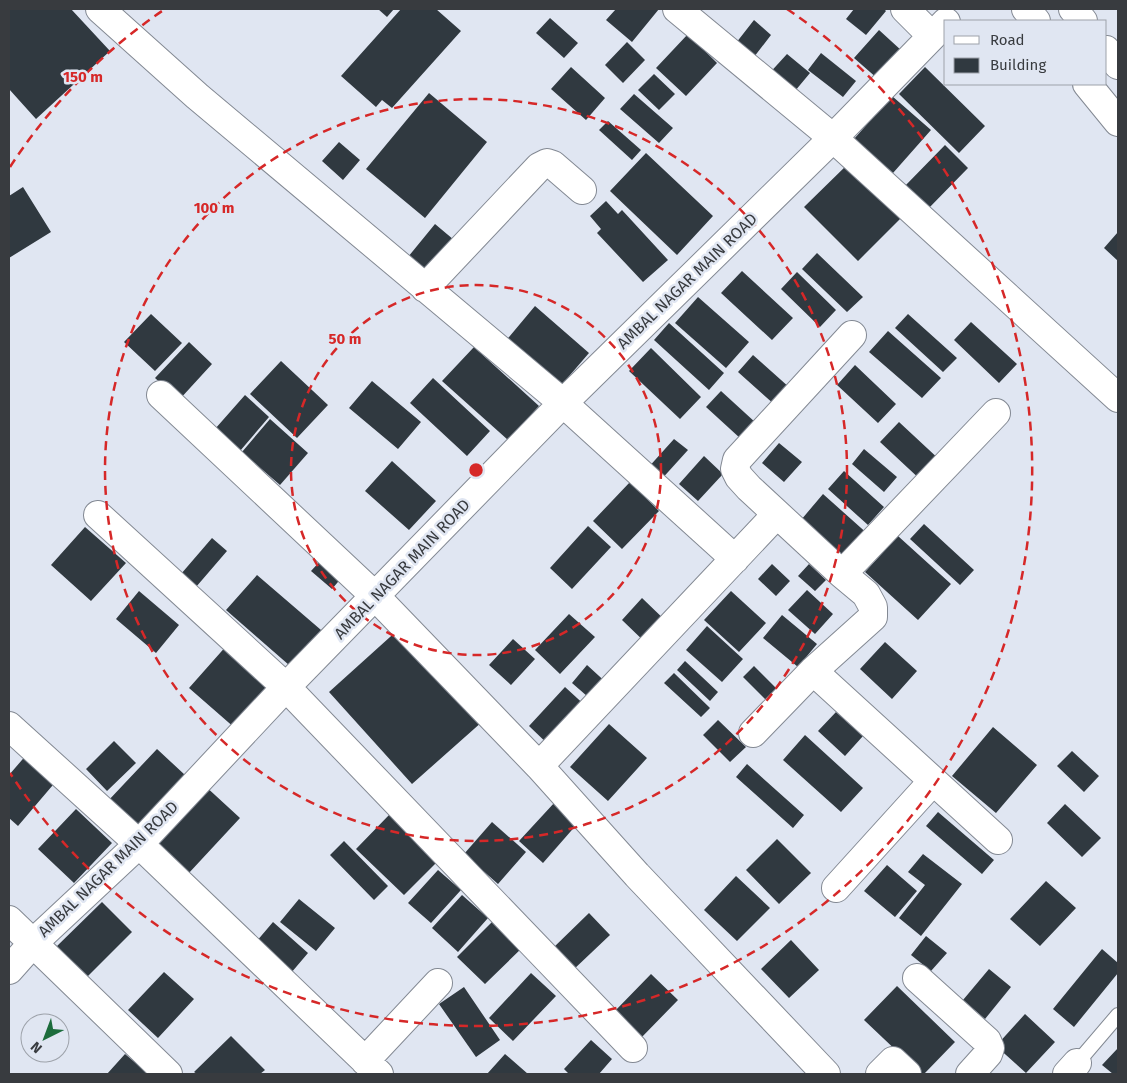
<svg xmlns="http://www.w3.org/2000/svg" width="1127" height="1083" viewBox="0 0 1127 1083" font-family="'Fira Sans',sans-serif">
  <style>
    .building { fill: #303940 }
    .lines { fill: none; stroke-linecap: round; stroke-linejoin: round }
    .lane-casing { stroke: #838993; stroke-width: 16 }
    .street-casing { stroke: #838993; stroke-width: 30 }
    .secondary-casing { stroke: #838993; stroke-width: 30 }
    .primary-casing { stroke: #838993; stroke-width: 30 }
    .lane { stroke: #fff; stroke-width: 14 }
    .street { stroke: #fff; stroke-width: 28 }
    .secondary { stroke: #fff; stroke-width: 28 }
    .primary { stroke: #fff; stroke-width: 28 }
    .ring { fill: none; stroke: #d62828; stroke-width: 2.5; stroke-dasharray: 9 6 }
    .labels { text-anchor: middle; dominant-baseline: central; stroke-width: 5; stroke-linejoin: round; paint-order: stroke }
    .street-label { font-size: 16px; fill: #383b3f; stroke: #e0e6f2 }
    .centre { fill: #d62828; stroke: #e0e6f2; stroke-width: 2.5 }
    .ring-label { font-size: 15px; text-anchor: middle; font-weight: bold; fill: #d62828; stroke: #e0e6f2; stroke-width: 5; stroke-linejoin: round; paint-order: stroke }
  </style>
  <rect width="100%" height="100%" fill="#e0e6f2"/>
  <!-- building -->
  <path class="building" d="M9,9H71L110,51L36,119L9,89Z
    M378,9H394L387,17Z
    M401,9H436L461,31L392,108L382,100L376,107L341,76Z
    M616,9H659L632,42L606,20Z
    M854,9H884L886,11L866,35L846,19Z
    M550,18L578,43L564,58L536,33Z
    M754,20L771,35L754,57L736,43Z
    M879,30L902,51L878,79L854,58Z
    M688,34L717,63L686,96L656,68Z
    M627,42L645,60L623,83L605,65Z
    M821,53L856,81L843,97L808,70Z
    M787,54L810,73L790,97L766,77Z
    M571,67L605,98L586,120L551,89Z
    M925,67L985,126L959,153L899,94Z
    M654,74L675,94L659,110L638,90Z
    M429,93L487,142L425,218L366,169Z
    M634,94L673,128L659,143L620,109Z
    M892,96L931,130L893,173L854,139Z
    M608,121L641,150L632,160L599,130Z
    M339,142L360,160L343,180L322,161Z
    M945,145L968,168L927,210L904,187Z
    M646,153L713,216L677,255L610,191Z
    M850,162L904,215L858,261L804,207Z
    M23,187L51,232L9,258V196Z
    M606,201L618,214L622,210L668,260L643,282L597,233L601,229L590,216Z
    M435,224L460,245L431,277L408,257Z
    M1118,232V261L1104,248Z
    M817,253L863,297L847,312L802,269Z
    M742,271L793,318L772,340L721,293Z
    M797,272L836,310L820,327L781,289Z
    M698,297L749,342L726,368L675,323Z
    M535,306L589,353L558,389L504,343Z
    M151,314L182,343L155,371L124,342Z
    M908,314L957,358L943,372L895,328Z
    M971,322L1017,364L999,383L954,340Z
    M669,323L724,373L709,390L654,340Z
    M888,331L941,378L922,398L869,352Z
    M189,342L212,364L179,400L155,378Z
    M474,347L539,406L508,440L442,381Z
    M651,348L701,397L680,419L629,371Z
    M753,355L790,388L775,405L738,372Z
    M281,361L328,405L297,438L250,394Z
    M855,365L896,404L878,423L837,385Z
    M433,378L490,431L467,456L410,403Z
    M372,381L421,422L398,449L349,408Z
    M721,391L756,423L741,439L706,407Z
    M245,395L269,417L240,451L215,429Z
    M270,419L308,453L280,485L242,452Z
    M899,422L942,462L923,482L880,442Z
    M674,439L688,450L659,482L646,470Z
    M779,443L802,462L784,482L762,463Z
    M864,449L897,477L884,492L852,464Z
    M704,456L723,474L698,501L679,484Z
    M392,461L436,501L409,530L365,491Z
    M844,471L884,507L868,525L828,489Z
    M630,482L659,511L622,549L593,521Z
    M823,494L870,536L848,561L801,520Z
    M924,524L974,570L960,585L910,539Z
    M588,526L611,547L572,589L550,568Z
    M85,527L126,563L91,601L51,565Z
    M898,536L951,584L918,620L865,572Z
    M212,538L227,551L196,587L181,574Z
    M323,558L343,576L332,589L311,571Z
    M772,564L790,581L776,596L758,579Z
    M809,564L826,580L815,591L798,576Z
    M257,575L328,636L297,672L226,610Z
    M807,590L833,614L815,634L788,610Z
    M139,591L179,625L156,653L116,619Z
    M731,591L766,623L739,652L704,620Z
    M642,598L669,624L649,646L622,620Z
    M569,614L595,637L560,674L535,650Z
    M782,615L817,644L798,667L763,638Z
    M707,626L743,659L722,682L686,650Z
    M400,628L483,721L412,784L329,692Z
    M513,639L535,659L511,685L489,665Z
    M885,642L917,671L892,699L860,669Z
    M228,644L274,685L236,729L189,688Z
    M685,661L718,692L710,701L677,670Z
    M587,665L610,686L595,703L572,683Z
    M754,666L777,689L766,700L743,677Z
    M674,673L710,708L701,717L664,683Z
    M565,687L589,709L553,749L529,726Z
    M836,712L863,736L845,756L818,731Z
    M718,720L746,747L730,762L703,735Z
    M609,724L647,758L608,801L570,767Z
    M993,727L1037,765L996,813L952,776Z
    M805,735L863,788L841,812L783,760Z
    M114,741L136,763L107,791L86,769Z
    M157,749L185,775L135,828L107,802Z
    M1072,751L1099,776L1084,792L1057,766Z
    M28,753L58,779L18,826L9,818V775Z
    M747,764L804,815L793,828L736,777Z
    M203,784L240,818L188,874L151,839Z
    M555,802L578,823L543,863L519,841Z
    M1065,804L1101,838L1082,857L1047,823Z
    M76,809L112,843L74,883L38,849Z
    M938,812L994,860L982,874L926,826Z
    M389,815L437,862L404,895L356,849Z
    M492,822L526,852L498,884L464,854Z
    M777,839L811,873L779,904L746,870Z
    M344,841L388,886L374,900L330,855Z
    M923,854L962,884L921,936L899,918L925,885L908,872Z
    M887,865L917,891L895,917L864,891Z
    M438,870L461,890L431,923L408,903Z
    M736,876L770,908L737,941L704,910Z
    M1046,881L1076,908L1040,946L1010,919Z
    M462,895L488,918L458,952L432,928Z
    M299,899L335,928L316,951L280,922Z
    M102,902L132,932L85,979L55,948Z
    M589,913L610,935L572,971L552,949Z
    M496,918L524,946L485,984L457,957Z
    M273,922L308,953L291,973L256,942Z
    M926,936L947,953L931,971L911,955Z
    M791,940L819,970L789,998L761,969Z
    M1102,949L1118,963V973L1074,1027L1053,1009Z
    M989,969L1011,987L985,1019L963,1000Z
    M164,972L194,999L158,1038L128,1010Z
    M531,973L556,996L513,1041L489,1018Z
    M651,974L678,1000L640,1039L613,1013Z
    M897,986L955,1042L924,1074H921L864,1020Z
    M464,987L500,1040L476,1057L439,1004Z
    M1025,1014L1055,1042L1026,1073L996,1046Z
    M231,1036L265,1070L260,1074H197L194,1072Z
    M591,1040L612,1059L599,1074H569L564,1069Z
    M1118,1048V1074H1113L1102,1065Z
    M125,1054L149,1074H107Z
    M505,1054L528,1074H487Z"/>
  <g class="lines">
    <defs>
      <path id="lane" d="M1077,1063L1118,1015"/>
      <path id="street" d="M100,9L197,96L563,403L735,559
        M677,9L833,138L1118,398
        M905,9L932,36
        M425,288L539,167L547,163L553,165L582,190
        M161,395L376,597L539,766L637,875L826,1074
        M98,515L286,687L633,1048
        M842,574L996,413
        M813,671L998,840
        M9,726L139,844L379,1074
        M753,733L813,671L873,617V607L866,594L842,574L749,488L739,477L735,469L737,460L852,335
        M539,766L777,514
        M836,888L933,781
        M9,920L168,1074
        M9,970L33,943L139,844L286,687L563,403L833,138L946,22
        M917,978L987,1041L990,1048L988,1054L970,1074
        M365,1061L438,983
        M880,1074L893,1061L907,1074
        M1067,1074L1077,1063"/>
      <path id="secondary" d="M1026,9L1036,21
        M1087,84L1118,122"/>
      <path id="primary" d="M1073,9L1083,21
        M1106,50L1118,65"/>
    </defs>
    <!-- lane casing -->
    <use href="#lane" class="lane-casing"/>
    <!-- street casing -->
    <use href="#street" class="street-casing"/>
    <!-- secondary casing -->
    <use href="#secondary" class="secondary-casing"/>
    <!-- primary casing -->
    <use href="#primary" class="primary-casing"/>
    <!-- lane -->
    <use href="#lane" class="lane"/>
    <!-- street -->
    <use href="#street" class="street"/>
    <!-- secondary -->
    <use href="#secondary" class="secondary"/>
    <!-- primary -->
    <use href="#primary" class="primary"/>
  </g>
  <!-- distance rings -->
  <g class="ring">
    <circle cx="476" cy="470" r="185"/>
    <circle cx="476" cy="470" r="371"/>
    <path d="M10 167A556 556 0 0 1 165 9M787 9A556 556 0 1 1 10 773"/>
  </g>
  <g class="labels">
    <!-- street labels -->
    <g class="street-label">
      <text transform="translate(687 281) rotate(-44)">AMBAL NAGAR MAIN ROAD</text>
      <text transform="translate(402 569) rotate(-46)">AMBAL NAGAR MAIN ROAD</text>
      <text transform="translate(108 869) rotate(-44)">AMBAL NAGAR MAIN ROAD</text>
    </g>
  </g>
  <circle cx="476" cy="470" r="8" class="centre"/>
  <g class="ring-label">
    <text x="83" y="82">150 m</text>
    <text x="214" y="213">100 m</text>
    <text x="345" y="344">50 m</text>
  </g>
  <!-- border -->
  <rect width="1127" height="1083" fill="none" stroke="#383b3f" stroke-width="20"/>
  <!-- legend -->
  <rect x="944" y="20" width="162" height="65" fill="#e0e6f2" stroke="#9da2aa"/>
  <rect x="954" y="36" width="25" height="8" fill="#ffffff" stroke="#9da2aa"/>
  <text x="990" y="45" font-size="15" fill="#383b3f">Road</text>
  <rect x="954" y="58" width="25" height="15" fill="#303940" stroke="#9da2aa"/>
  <text x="990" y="70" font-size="15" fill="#383b3f">Building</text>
  <!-- north arrow -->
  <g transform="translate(45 1038) rotate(222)"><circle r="24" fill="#e0e6f2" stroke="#9da2aa"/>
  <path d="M0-4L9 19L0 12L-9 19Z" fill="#1c6c3c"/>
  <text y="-8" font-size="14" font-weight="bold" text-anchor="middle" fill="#383b3f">N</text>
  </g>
</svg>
